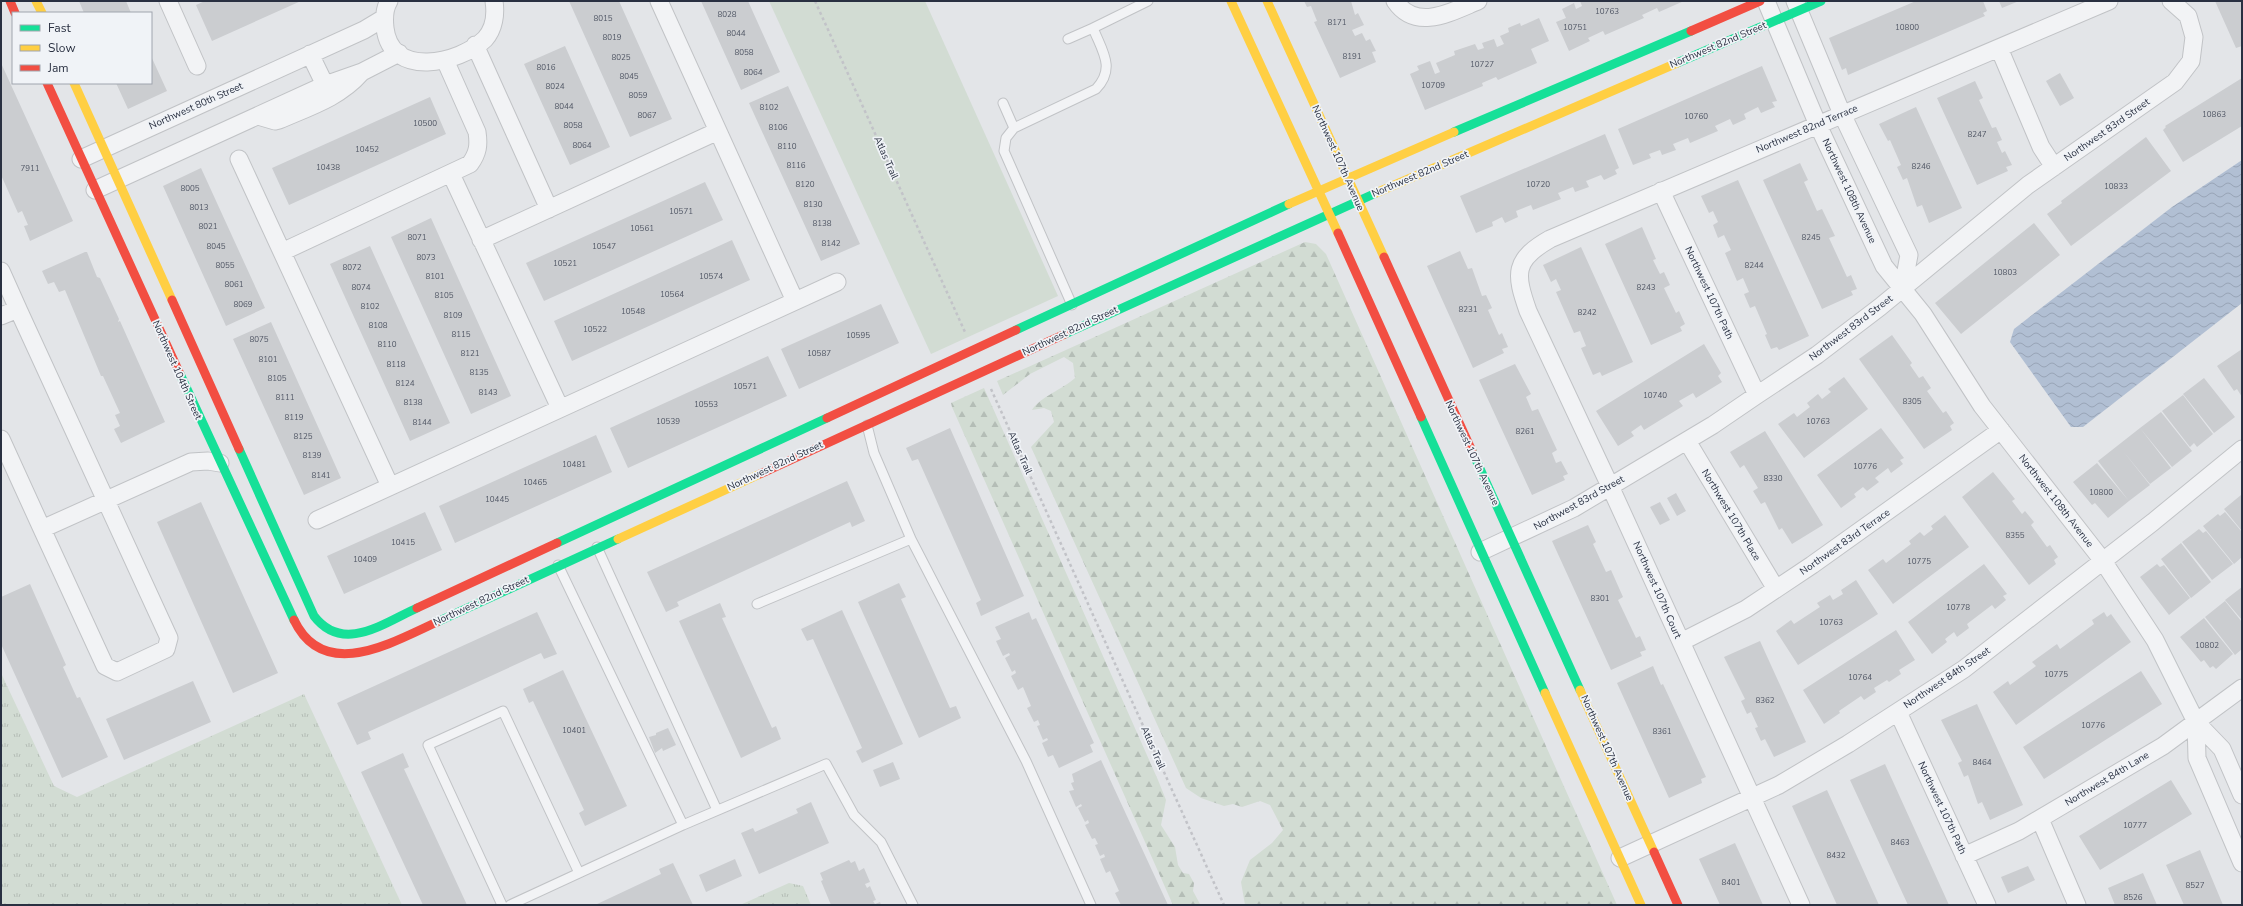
<svg xmlns="http://www.w3.org/2000/svg" width="2243" height="906" viewBox="0 0 2243 906" font-family="'Nunito Sans',sans-serif">
  <style>
    .grass { fill: url(#grass-tufts) }
    .forest { fill: url(#forest-firs) }
    .green { fill: #d2dcd3 }
    .water { fill: url(#water-waves) }
    .building { fill: #cbcdd0 }
    .lines { fill: none; stroke-linecap: round; stroke-linejoin: round }
    .lane-casing { stroke: #c1c3c6; stroke-width: 11 }
    .street-casing { stroke: #c1c3c6; stroke-width: 19 }
    .path { stroke: #c2c3c8; stroke-width: 2.5; stroke-dasharray: 3 3; stroke-linecap: butt }
    .lane { stroke: #f2f3f5; stroke-width: 9 }
    .street { stroke: #f2f3f5; stroke-width: 17 }
    .fast { stroke: #16e098; stroke-width: 9 }
    .slow { stroke: #ffcf43; stroke-width: 9 }
    .jam { stroke: #f24e42; stroke-width: 9 }
    .labels { text-anchor: middle; dominant-baseline: central; stroke-width: 3.5; stroke-linejoin: round; paint-order: stroke }
    .number-label { font-size: 8px; fill: #525866 }
    .street-label { font-size: 10px; fill: #293041; stroke: #f0f3f7 }
  </style>
  <defs>
    <pattern id="grass-tufts" width="24" height="20" patternUnits="userSpaceOnUse"><rect width="24" height="20" fill="#d2dcd3"/><path d="M3 7l-1-3M5 7V3M7 7l1-3M15 17l-1-3M17 17v-4M19 17l1-3" fill="none" stroke="#b4bdb6"/></pattern>
    <pattern id="forest-firs" width="22" height="20" patternUnits="userSpaceOnUse"><rect width="22" height="20" fill="#d2dcd3"/><path d="M5 1l3.5 6h-7zM16 11l3.5 6h-7z" fill="#b4bdb6"/></pattern>
    <pattern id="water-waves" width="16" height="10" patternUnits="userSpaceOnUse"><rect width="16" height="10" fill="#b1bfd3"/><path d="M0 5q4-4 8 0t8 0" fill="none" stroke="#98a4b6"/></pattern>
  </defs>
  <rect width="100%" height="100%" fill="#e3e5e8"/>
  <!-- grass -->
  <path class="grass" d="M1,673L54,786L77,797L304,694L402,905H1Z
    M789,883L803,886L811,905H740Z"/>
  <!-- forest -->
  <path class="forest" d="M1305,242L1316,244L1326,254L1617,905H1245L1241,882L1250,860L1272,843L1283,830L1270,805L1260,801L1242,807L1233,804L1224,806L1201,798L1186,788L1031,447L1054,422L1051,411L1044,408L1032,410C1040,397 1063,389 1075,378L1073,363L1064,357L1030,374L1003,395L997,381Z
    M984,388L1158,780L1166,800L1161,825L1175,847L1178,865L1183,873L1189,874L1194,883L1193,891L1200,904L1216,905H1173L952,407L951,403Z"/>
  <!-- green -->
  <path class="green" d="M769,1H925L1058,296L931,354Z"/>
  <!-- water -->
  <path class="water" d="M2242,160V303L2083,427H2071L2010,342L2014,329L2172,207Z"/>
  <!-- building -->
  <path class="building" d="M79,1H126L131,13H84Z
    M205,1H301L212,41L196,5Z
    M569,1H619L672,119L630,137Z
    M701,1H748L780,72L741,90Z
    M1304,1H1351L1355,15L1358,13L1364,25L1352,30L1355,36L1362,33L1366,41L1370,39L1376,51L1372,52L1376,62L1340,78L1314,22L1317,21L1311,6L1307,7Z
    M1580,1H1684L1659,12L1657,8L1642,15L1644,18L1605,35L1603,31L1588,38L1590,41L1569,51L1556,22L1566,18L1562,9L1574,3L1576,9L1582,6Z
    M1916,1H1983L1987,11L1983,13L1985,16L1848,75L1846,68L1842,70L1829,38Z
    M1999,1H2019L2002,8Z
    M2215,1H2242V46L2236,48Z
    M1539,18L1549,41L1531,49L1537,63L1498,80L1496,77L1482,83L1483,86L1425,110L1410,74L1419,70L1417,66L1430,61L1435,74L1440,72L1436,63L1455,55L1454,51L1475,44L1478,50L1484,48L1482,43L1494,39L1497,47L1504,44L1500,36L1509,32L1508,28L1520,23L1521,26Z
    M565,46L610,147L570,165L524,64Z
    M151,56L167,91L128,109L116,83H151Z
    M1,63L73,221L30,241L24,226L28,225L22,211L18,213L1,175Z
    M1762,66L1777,101L1772,102L1775,107L1761,113L1758,107L1744,114L1746,119L1733,125L1730,119L1715,126L1718,131L1690,143L1688,138L1673,144L1676,150L1662,155L1660,150L1649,154L1651,158L1633,165L1618,129Z
    M2060,73L2074,98L2060,106L2046,81Z
    M2242,78V126L2183,162L2163,130L2166,127L2165,126Z
    M1975,81L1983,98L1979,100L1992,128L1996,127L2002,140L1997,142L2002,153L2005,151L2012,165L2006,167L2008,171L1977,185L1937,98Z
    M788,86L860,244L821,261L749,103Z
    M430,97L446,134L289,205L272,168Z
    M1916,107L1962,208L1929,223L1922,205L1917,207L1907,178L1903,180L1897,167L1901,165L1890,140L1888,141L1879,124Z
    M1605,134L1619,168L1615,170L1617,174L1604,180L1601,175L1586,181L1589,187L1575,192L1573,187L1558,193L1561,199L1533,210L1531,205L1516,211L1518,217L1505,223L1502,217L1492,222L1493,226L1476,233L1460,196Z
    M2146,137L2171,171L2071,246L2047,214L2062,203L2061,201Z
    M1800,163L1808,180L1804,182L1817,211L1822,209L1835,236L1829,238L1847,277L1851,275L1857,289L1851,291L1853,295L1822,309L1763,180Z
    M201,168L265,308L226,326L163,186Z
    M1738,180L1809,336L1779,350L1777,347L1771,349L1765,335L1767,334L1755,306L1750,308L1744,294L1749,292L1743,278L1737,281L1725,253L1731,250L1724,235L1718,238L1713,225L1718,222L1713,211L1709,213L1701,196Z
    M705,182L723,220L544,301L526,263Z
    M431,218L511,396L471,414L391,237Z
    M2034,223L2060,255L1961,334L1935,303Z
    M1642,227L1656,259L1653,260L1660,274L1664,272L1670,285L1664,288L1676,313L1679,311L1685,324L1680,327L1682,331L1651,345L1605,244Z
    M732,240L750,280L572,361L554,321Z
    M370,246L450,423L410,441L330,264Z
    M1581,247L1633,362L1602,376L1600,372L1593,375L1581,348L1586,346L1580,331L1574,333L1556,292L1561,290L1556,279L1551,282L1543,265Z
    M1460,251L1468,269L1472,268L1482,296L1486,295L1492,308L1488,310L1499,335L1502,333L1508,347L1502,349L1504,353L1473,368L1427,266Z
    M85,252H87L97,277L100,278L119,319L118,322L120,321L165,422L121,443L114,429L120,426L115,415L120,413L103,376H101L65,290L59,292L54,282L48,284L42,271Z
    M881,304L899,343L799,389L781,349Z
    M271,322L341,478L304,495L233,339Z
    M1892,335L1912,363L1910,365L1919,378L1923,376L1931,388L1927,391L1943,413L1946,411L1954,423L1950,426L1952,430L1924,449L1859,359Z
    M1704,344L1721,373L1718,376L1722,382L1696,398L1693,393L1679,401L1683,406L1644,430L1641,425L1631,432L1634,436L1618,446L1596,411Z
    M2242,349V397L2237,389L2234,391L2217,366Z
    M768,356L787,396L628,468L610,428Z
    M1515,364L1531,394L1526,397L1532,411L1538,409L1557,450L1552,453L1556,463L1561,461L1568,474L1563,476L1565,480L1532,495L1479,380Z
    M1844,377L1868,409L1804,458L1778,424L1794,413L1797,417L1810,407L1807,403L1818,394L1822,399L1831,392L1828,389Z
    M2204,378L2235,417L2214,433L2183,394Z
    M2183,395L2213,434L2197,447L2194,443L2190,447L2162,411Z
    M2161,412L2192,451L2172,467L2140,428Z
    M950,428L1024,596L981,616L976,603L981,600L918,459L912,461L906,448Z
    M1881,428L1904,458L1900,460L1903,464L1891,473L1888,468L1875,478L1879,482L1867,491L1863,487L1854,494L1856,497L1841,508L1817,475Z
    M2140,428L2171,468L2150,484L2123,451L2150,485L2129,501L2098,461Z
    M1765,431L1823,525L1792,544L1782,528L1779,530L1765,502L1761,504L1753,491L1758,488L1744,465L1740,468L1730,452Z
    M596,435L612,472L455,543L439,506Z
    M2097,463L2129,501L2108,518L2095,503L2092,505L2073,482Z
    M1993,472L2015,499L2012,501L2022,514L2025,511L2034,522L2031,525L2047,547L2050,545L2058,557L2054,560L2056,564L2029,585L1962,497Z
    M847,481L865,521L852,527L850,522L677,602L679,606L666,612L647,572Z
    M1676,493L1686,511L1677,516L1667,498Z
    M2241,495L2242,496V531L2224,509Z
    M201,502L278,673L233,693L157,522Z
    M1660,502L1670,520L1660,525L1650,507Z
    M425,512L442,550L344,594L327,556Z
    M2225,512L2242,532V557L2234,564L2203,526L2218,514L2220,516Z
    M1945,515L1969,547L1893,604L1868,570L1883,559L1886,563L1911,544L1909,541L1920,532L1924,536L1933,529L1931,526Z
    M1588,525L1596,542L1593,544L1606,572L1611,570L1623,597L1618,600L1636,638L1640,636L1646,650L1640,652L1642,656L1611,670L1552,541Z
    M2199,529L2203,533L2206,531L2233,564L2212,580L2182,542Z
    M2181,543L2211,582L2191,598L2161,559Z
    M1984,564L2007,594L2003,596L2006,600L1995,609L1992,605L1967,624L1969,628L1957,637L1954,632L1945,639L1947,642L1932,654L1908,622Z
    M2157,564L2160,567L2164,565L2190,598L2169,615L2140,577Z
    M1856,580L1878,614L1798,665L1776,631L1791,620L1794,624L1820,607L1817,603L1830,595L1833,600L1843,594L1841,590Z
    M899,583L906,597L901,599L950,708L956,706L961,718L919,738L858,602Z
    M30,584L66,665L63,667L77,698L80,697L108,757L62,778L1,644V597Z
    M2242,587V620L2225,600Z
    M2225,601L2242,622V649L2235,655L2205,617Z
    M720,603L726,617L722,618L772,728L776,726L781,739L741,758L679,621Z
    M842,610L903,744L862,763L856,751L862,748L813,639L807,641L801,629Z
    M537,612L557,654L544,659L541,653L368,732L371,739L357,745L337,703Z
    M1029,612L1032,620L1036,618L1094,743L1090,745L1093,752L1059,768L1053,755L1048,757L1042,743L1048,740L1047,738L1043,740L1037,726L1040,725L1038,720L1034,722L1027,708L1031,706L1023,687L1018,690L1011,676L1016,673L1015,670L1012,672L1005,658L1010,655L1009,653L1003,656L996,641L1001,639L995,627Z
    M2104,612L2107,617L2111,614L2131,642L2016,725L1993,692L2008,681L2010,685L2036,666L2032,662L2057,644L2060,649L2094,624L2092,620Z
    M2204,618L2233,654L2216,669L2213,666L2210,668L2204,660L2201,662L2180,637Z
    M1896,630L1915,660L1899,670L1901,674L1889,682L1887,680L1874,688L1876,692L1864,700L1861,696L1839,711L1840,713L1824,724L1803,690Z
    M1760,641L1806,742L1774,757L1765,739L1761,741L1755,728L1758,727L1751,712L1747,714L1741,701L1745,699L1724,657Z
    M1653,666L1661,685L1663,684L1706,777L1701,779L1702,783L1669,798L1617,683Z
    M563,670L627,806L585,826L579,813L584,810L533,701L529,703L523,689Z
    M2141,671L2162,704L2044,779L2023,747Z
    M193,681L211,722L124,760L106,719Z
    M1977,704L2023,805L1990,820L1982,802L1978,804L1968,775L1964,777L1958,763L1962,761L1941,720Z
    M668,728L676,745L663,751L662,748L655,753L649,737L656,735V733Z
    M403,753L409,767L404,769L467,905H423L361,772Z
    M1101,760L1168,905H1121L1115,893L1119,891L1110,871L1106,873L1100,859L1105,857L1104,854L1100,856L1095,845L1098,844L1095,838L1092,839L1085,825L1089,823L1088,820L1085,822L1078,808L1082,806L1081,804L1076,807L1069,791L1074,790L1071,783L1074,782L1072,774Z
    M893,762L900,779L880,787L873,770Z
    M1885,764L1949,905H1908L1850,780Z
    M2171,780L2192,814L2100,870L2079,836Z
    M1827,790L1879,905H1837L1792,806Z
    M811,802L829,843L759,874L741,833L753,828L755,832L798,813L796,809Z
    M1735,843L1763,905H1720L1699,859Z
    M2200,850L2223,905H2184L2166,865Z
    M735,859L742,876L706,892L699,875Z
    M849,860L851,863L855,861L859,871L864,868L870,882L865,884L867,888L870,886L876,900L873,901L875,904L880,902L881,905H831L821,881L823,880L820,873Z
    M673,863L693,905H595L661,874L659,869Z
    M2028,866L2035,880L2008,893L2001,877Z
    M2143,873L2157,905H2115L2108,888Z"/>
  <g class="lines">
    <defs>
      <path id="lane" d="M1068,39L1093,28
        M1003,103L1014,128
        M1072,305L1004,151L1006,138L1014,128L1096,89C1116,68 1102,51 1093,28L1148,1
        M867,425L874,453L911,539L1026,761L1091,905
        M597,547L717,810
        M558,565L683,825
        M757,604L911,539
        M502,905L428,745L503,711L579,873
        M510,905L683,825L826,764L854,815L881,842L913,905"/>
      <path id="street" d="M168,1L197,66
        M389,1C384,9 384,19 385,28C391,79 459,64 485,39C494,29 496,14 494,1
        M659,1L795,301
        M1395,1C1416,32 1451,12 1478,1
        M1766,1L1818,125L1884,266L1923,314L1982,406L2103,561L2155,640L2196,722L2222,749L2242,795
        M1795,1L1842,114L1909,255L1903,287
        M475,45L549,209
        M1999,48L2041,147L2054,167
        M310,54L325,85
        M258,116L275,121L279,120C309,107 339,98 361,73
        M81,159L364,30L384,18
        M239,159L390,486
        M451,174L560,408
        M95,190L325,85L362,72L399,53
        M1661,191L1757,395
        M481,240L718,131
        M282,252L470,164C478,153 479,145 477,132L445,60
        M1,271L18,309L1,316
        M18,309L169,638L166,649L117,672L105,666L42,529L191,462L208,461L220,463
        M1,439L42,529
        M1687,441L1776,589
        M317,520L837,282
        M1480,552L1574,508L1713,425L1757,395L1817,355L1880,307L2028,185L2175,82L2191,61L2194,37L2188,16L2171,1
        M1681,642L1746,609L1812,565L2001,430
        M1898,712L1987,905
        M2196,722L2197,758L2242,863
        M2040,819L2077,905
        M1964,856L2019,831L2163,746L2242,688
        M1620,858L1779,785L1848,744L1964,669L2153,522L2242,449
        M1801,905L1610,486L1528,311C1515,274 1513,260 1550,239L2109,1"/>
    </defs>
    <!-- lane casing -->
    <use href="#lane" class="lane-casing"/>
    <!-- street casing -->
    <use href="#street" class="street-casing"/>
    <!-- path -->
    <path class="path" d="M815,1L965,332
      M991,389L1224,905"/>
    <!-- lane -->
    <use href="#lane" class="lane"/>
    <!-- street -->
    <use href="#street" class="street"/>
    <!-- fast -->
    <path class="fast" d="M1677,63L1821,1
      M1454,132L1691,31
      M1016,330L1289,204
      M1065,334L1376,193
      M180,374L294,620
      M1421,417L1545,693
      M239,449L314,616C343,654 384,623 417,608
      M1472,451L1580,690
      M557,543L827,418
      M437,622L618,539"/>
    <!-- slow -->
    <path class="slow" d="M36,1L42,13
      M1231,1L1338,233
      M1267,1L1384,257
      M74,83L172,300
      M1376,193L1677,63
      M1289,204L1454,132
      M618,539L760,474
      M1580,690L1654,852
      M1545,693L1641,905"/>
    <!-- jam -->
    <path class="jam" d="M10,1L15,13
      M1691,31L1760,1
      M47,83L180,374
      M1338,233L1421,417
      M1384,257L1472,451
      M172,300L239,449
      M827,418L1016,330
      M760,474L1065,334
      M417,608L557,543
      M294,620C324,683 393,642 437,622
      M1654,852L1678,905"/>
  </g>
  <g class="labels">
    <!-- number labels -->
    <g class="number-label">
      <text x="1607" y="11">10763</text>
      <text x="727" y="14">8028</text>
      <text x="603" y="18">8015</text>
      <text x="1337" y="22">8171</text>
      <text x="1575" y="27">10751</text>
      <text x="1907" y="27">10800</text>
      <text x="736" y="33">8044</text>
      <text x="612" y="37">8019</text>
      <text x="744" y="52">8058</text>
      <text x="1352" y="56">8191</text>
      <text x="621" y="57">8025</text>
      <text x="1482" y="64">10727</text>
      <text x="546" y="67">8016</text>
      <text x="753" y="72">8064</text>
      <text x="629" y="76">8045</text>
      <text x="1433" y="85">10709</text>
      <text x="555" y="86">8024</text>
      <text x="638" y="95">8059</text>
      <text x="564" y="106">8044</text>
      <text x="769" y="107">8102</text>
      <text x="2214" y="114">10863</text>
      <text x="647" y="115">8067</text>
      <text x="1696" y="116">10760</text>
      <text x="425" y="123">10500</text>
      <text x="573" y="125">8058</text>
      <text x="778" y="127">8106</text>
      <text x="1977" y="134">8247</text>
      <text x="582" y="145">8064</text>
      <text x="787" y="146">8110</text>
      <text x="367" y="149">10452</text>
      <text x="796" y="165">8116</text>
      <text x="1921" y="166">8246</text>
      <text x="328" y="167">10438</text>
      <text x="30" y="168">7911</text>
      <text x="805" y="184">8120</text>
      <text x="1538" y="184">10720</text>
      <text x="2116" y="186">10833</text>
      <text x="190" y="188">8005</text>
      <text x="813" y="204">8130</text>
      <text x="199" y="207">8013</text>
      <text x="681" y="211">10571</text>
      <text x="822" y="223">8138</text>
      <text x="208" y="226">8021</text>
      <text x="642" y="228">10561</text>
      <text x="417" y="237">8071</text>
      <text x="1811" y="237">8245</text>
      <text x="831" y="243">8142</text>
      <text x="216" y="246">8045</text>
      <text x="604" y="246">10547</text>
      <text x="426" y="257">8073</text>
      <text x="565" y="263">10521</text>
      <text x="225" y="265">8055</text>
      <text x="1754" y="265">8244</text>
      <text x="352" y="267">8072</text>
      <text x="2005" y="272">10803</text>
      <text x="435" y="276">8101</text>
      <text x="711" y="276">10574</text>
      <text x="234" y="284">8061</text>
      <text x="361" y="287">8074</text>
      <text x="1646" y="287">8243</text>
      <text x="672" y="294">10564</text>
      <text x="444" y="295">8105</text>
      <text x="243" y="304">8069</text>
      <text x="370" y="306">8102</text>
      <text x="1468" y="309">8231</text>
      <text x="633" y="311">10548</text>
      <text x="1587" y="312">8242</text>
      <text x="453" y="315">8109</text>
      <text x="378" y="325">8108</text>
      <text x="595" y="329">10522</text>
      <text x="461" y="334">8115</text>
      <text x="858" y="335">10595</text>
      <text x="259" y="339">8075</text>
      <text x="387" y="344">8110</text>
      <text x="470" y="353">8121</text>
      <text x="819" y="353">10587</text>
      <text x="268" y="359">8101</text>
      <text x="396" y="364">8118</text>
      <text x="479" y="372">8135</text>
      <text x="277" y="378">8105</text>
      <text x="405" y="383">8124</text>
      <text x="745" y="386">10571</text>
      <text x="488" y="392">8143</text>
      <text x="1655" y="395">10740</text>
      <text x="285" y="397">8111</text>
      <text x="1912" y="401">8305</text>
      <text x="413" y="402">8138</text>
      <text x="706" y="404">10553</text>
      <text x="294" y="417">8119</text>
      <text x="668" y="421">10539</text>
      <text x="1818" y="421">10763</text>
      <text x="422" y="422">8144</text>
      <text x="1525" y="431">8261</text>
      <text x="303" y="436">8125</text>
      <text x="312" y="455">8139</text>
      <text x="574" y="464">10481</text>
      <text x="1865" y="466">10776</text>
      <text x="321" y="475">8141</text>
      <text x="1773" y="478">8330</text>
      <text x="535" y="482">10465</text>
      <text x="2101" y="492">10800</text>
      <text x="497" y="499">10445</text>
      <text x="2015" y="535">8355</text>
      <text x="403" y="542">10415</text>
      <text x="365" y="559">10409</text>
      <text x="1919" y="561">10775</text>
      <text x="1600" y="598">8301</text>
      <text x="1958" y="607">10778</text>
      <text x="1831" y="622">10763</text>
      <text x="2207" y="645">10802</text>
      <text x="2056" y="674">10775</text>
      <text x="1860" y="677">10764</text>
      <text x="1765" y="700">8362</text>
      <text x="2093" y="725">10776</text>
      <text x="574" y="730">10401</text>
      <text x="1662" y="731">8361</text>
      <text x="1982" y="762">8464</text>
      <text x="2135" y="825">10777</text>
      <text x="1900" y="842">8463</text>
      <text x="1836" y="855">8432</text>
      <text x="1731" y="882">8401</text>
      <text x="2195" y="885">8527</text>
      <text x="2133" y="897">8526</text>
    </g>
    <!-- street labels -->
    <g class="street-label">
      <text transform="translate(1718 45) rotate(-23)">Northwest 82nd Street</text>
      <text transform="translate(196 106) rotate(-24)">Northwest 80th Street</text>
      <text transform="translate(1807 129) rotate(-23)">Northwest 82nd Terrace</text>
      <text transform="translate(2107 130) rotate(-35)">Northwest 83rd Street</text>
      <text transform="translate(886 158) rotate(66)">Atlas Trail</text>
      <text transform="translate(1338 158) rotate(66)">Northwest 107th Avenue</text>
      <text transform="translate(1420 174) rotate(-23)">Northwest 82nd Street</text>
      <text transform="translate(1849 191) rotate(65)">Northwest 108th Avenue</text>
      <text transform="translate(1709 293) rotate(65)">Northwest 107th Path</text>
      <text transform="translate(1851 328) rotate(-37)">Northwest 83rd Street</text>
      <text transform="translate(1070 331) rotate(-25)">Northwest 82nd Street</text>
      <text transform="translate(177 370) rotate(66)">Northwest 104th Street</text>
      <text transform="translate(1020 453) rotate(66)">Atlas Trail</text>
      <text transform="translate(1472 453) rotate(65)">Northwest 107th Avenue</text>
      <text transform="translate(775 466) rotate(-25)">Northwest 82nd Street</text>
      <text transform="translate(2056 501) rotate(52)">Northwest 108th Avenue</text>
      <text transform="translate(1579 503) rotate(-29)">Northwest 83rd Street</text>
      <text transform="translate(1731 515) rotate(59)">Northwest 107th Place</text>
      <text transform="translate(1845 542) rotate(-35)">Northwest 83rd Terrace</text>
      <text transform="translate(1657 590) rotate(66)">Northwest 107th Court</text>
      <text transform="translate(481 601) rotate(-25)">Northwest 82nd Street</text>
      <text transform="translate(1947 678) rotate(-34)">Northwest 84th Street</text>
      <text transform="translate(1153 748) rotate(66)">Atlas Trail</text>
      <text transform="translate(1607 748) rotate(66)">Northwest 107th Avenue</text>
      <text transform="translate(2107 779) rotate(-31)">Northwest 84th Lane</text>
      <text transform="translate(1942 808) rotate(65)">Northwest 107th Path</text>
    </g>
  </g>
  <!-- border -->
  <rect width="2243" height="906" fill="none" stroke="#293041" stroke-width="4"/>
  <!-- legend -->
  <rect x="12" y="12" width="140" height="72" fill="#f0f3f7" stroke="#a0a5ae"/>
  <rect x="20" y="25" width="20" height="6" fill="#16e098" stroke="#a0a5ae"/>
  <text x="48" y="32" font-size="12" fill="#293041">Fast</text>
  <rect x="20" y="45" width="20" height="6" fill="#ffcf43" stroke="#a0a5ae"/>
  <text x="48" y="52" font-size="12" fill="#293041">Slow</text>
  <rect x="20" y="65" width="20" height="6" fill="#f24e42" stroke="#a0a5ae"/>
  <text x="48" y="72" font-size="12" fill="#293041">Jam</text>
</svg>
